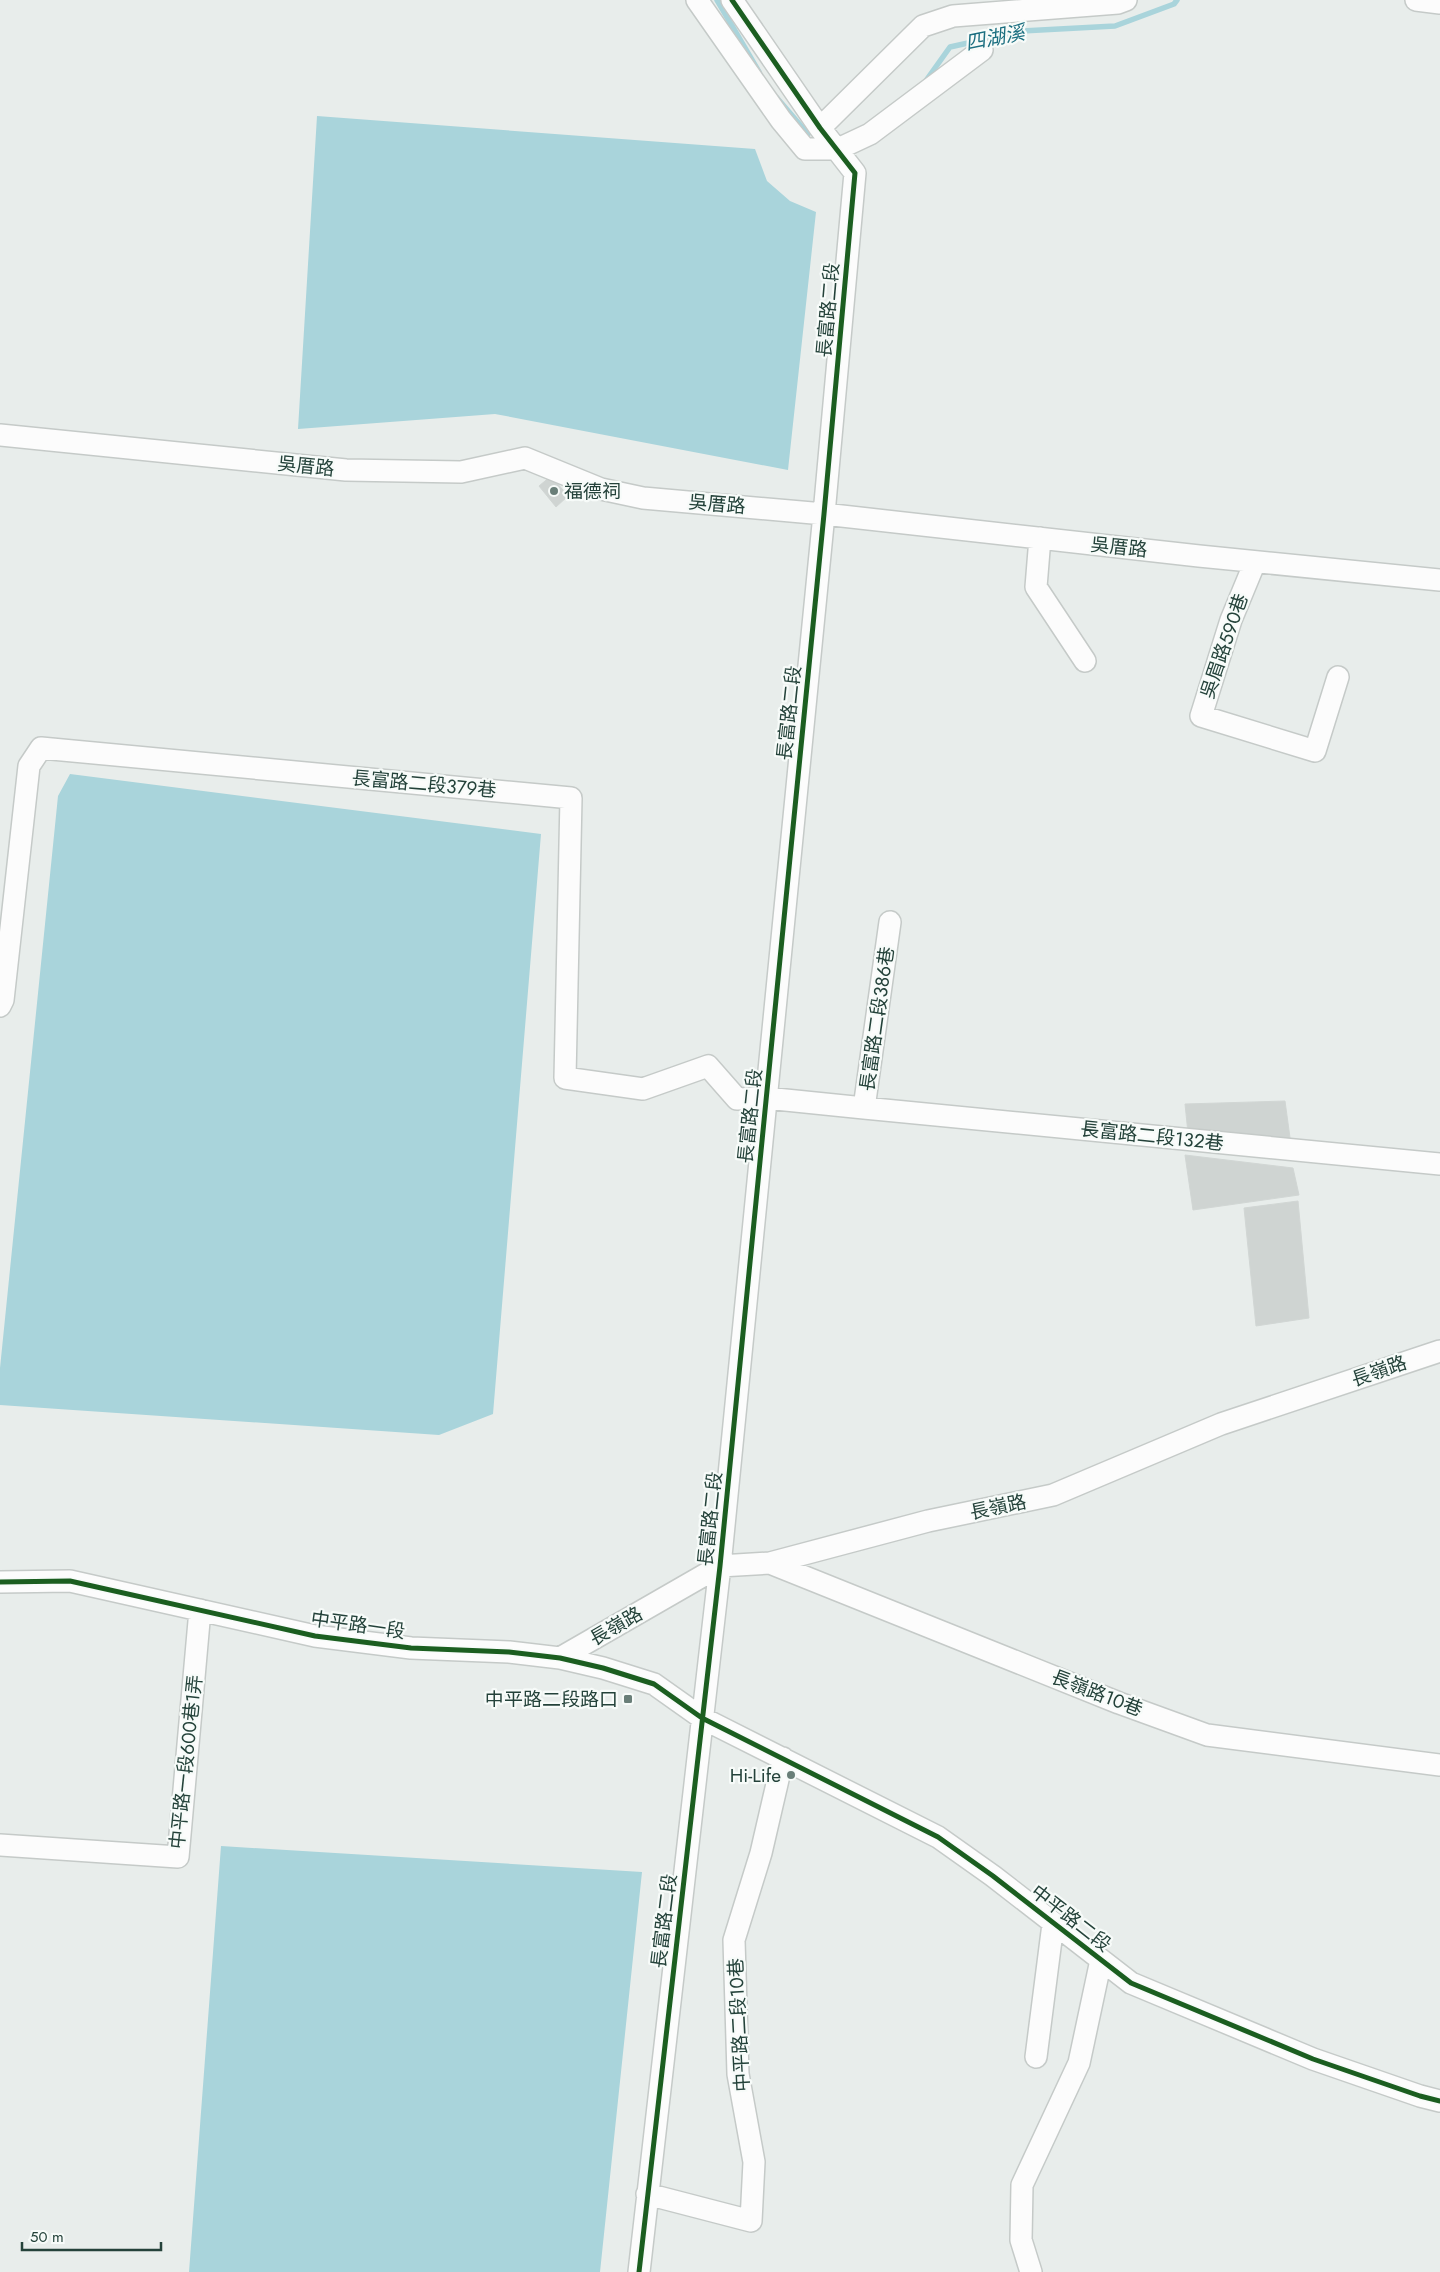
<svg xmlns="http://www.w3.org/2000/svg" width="1440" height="2272" viewBox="0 0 1440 2272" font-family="Jost,'Noto Sans TC',sans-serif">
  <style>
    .water { fill: #a9d4db }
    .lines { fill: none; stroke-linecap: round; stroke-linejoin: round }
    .stream { stroke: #a9d4db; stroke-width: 5.5 }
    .building { fill: #cfd4d2; stroke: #d1d6d4 }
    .minor-casing { stroke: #c5cac8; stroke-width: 24 }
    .minor { stroke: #fcfcfc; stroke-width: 21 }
    .cycleway-casing { stroke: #f7fbf9; stroke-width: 8 }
    .cycleway { stroke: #1b5e20; stroke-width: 5 }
    .poi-dot { fill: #697e78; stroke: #f7fbf9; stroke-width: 2 }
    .labels { text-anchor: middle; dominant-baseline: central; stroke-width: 4.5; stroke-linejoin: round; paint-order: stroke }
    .street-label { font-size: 19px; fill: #24423a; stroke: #f7fbf9 }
    .poi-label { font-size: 19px; fill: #24423a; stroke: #f7fbf9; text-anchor: end }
    .water-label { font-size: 20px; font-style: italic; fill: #1c6f80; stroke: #f7fbf9 }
  </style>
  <rect width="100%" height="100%" fill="#e8edeb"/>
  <!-- water -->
  <path class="water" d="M317,116L755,149L767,181L790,201L816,212L788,470L495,414L298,429Z
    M70,774L541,834L493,1414L439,1435L0,1405V1368L58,796Z
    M221,1846L642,1872L600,2272H189Z"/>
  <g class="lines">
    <!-- stream -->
    <path class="stream" d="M717,0L759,72
      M925,82L950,47L1022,31L1115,26L1174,4L1177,0
      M777,98L808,134"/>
  </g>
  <!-- building -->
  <path class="building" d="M551,476L568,496L556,507L539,486Z
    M1285,1101L1291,1145L1188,1133L1185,1104Z
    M1185,1155L1293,1168L1299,1195L1193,1210Z
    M1298,1201L1309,1318L1256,1326L1244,1208Z"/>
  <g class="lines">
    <defs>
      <path id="minor" d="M697,0L781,120L805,149H838L870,134L982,50
        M1416,0L1440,3
        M820,128L923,26L953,16L1118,3L1126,0
        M0,435L346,470L461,472L525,458L601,489L643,498L824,514L1199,556L1440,580
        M1040,538L1036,587L1085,661
        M1255,562L1231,620L1201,716L1315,751L1338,677
        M0,1006L3,1000L29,766L41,748L571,798L565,1078L643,1089L708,1066L737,1099L766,1098L864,1108L890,922
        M864,1108L1440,1164
        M770,1563L1119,1703L1207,1735L1440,1765
        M0,1582L70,1581L315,1636L411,1648L509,1652L560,1658L603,1668L654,1684L702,1718L938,1837L993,1876L1131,1983L1313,2059L1420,2096L1440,2101
        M560,1658L720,1566L770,1563L928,1521L1053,1495L1221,1424L1440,1351
        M0,1845L178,1857L200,1610
        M1036,2057L1053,1924
        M647,2194L751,2221L754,2162L738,2074L734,1940L761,1853L783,1758
        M639,2272L720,1566L824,514L855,173L820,128L732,0
        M1031,2272L1021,2240L1022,2185L1079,2063L1101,1960"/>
    </defs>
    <!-- minor casing -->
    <use href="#minor" class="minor-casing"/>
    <!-- minor -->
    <use href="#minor" class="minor"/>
    <defs>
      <path id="cycleway" d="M0,1582L70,1581L315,1636L411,1648L509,1652L560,1658L603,1668L654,1684L702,1718L938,1837L993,1876L1131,1983L1313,2059L1420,2096L1440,2101
        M639,2272L720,1566L824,514L855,173L820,128L732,0"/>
    </defs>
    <!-- cycleway casing -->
    <use href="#cycleway" class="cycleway-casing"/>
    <!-- cycleway -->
    <use href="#cycleway" class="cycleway"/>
  </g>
  <!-- markers -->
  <g class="poi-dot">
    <circle cx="554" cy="491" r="5"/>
    <rect x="623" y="1694" width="10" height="10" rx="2.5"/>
    <circle cx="791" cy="1775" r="5"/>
  </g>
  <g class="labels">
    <!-- street labels -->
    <g class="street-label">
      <text transform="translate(828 310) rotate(-85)">長富路二段</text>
      <text transform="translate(306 466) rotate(6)">吳厝路</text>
      <text transform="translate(717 504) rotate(5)">吳厝路</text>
      <text transform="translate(1119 547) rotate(6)">吳厝路</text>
      <text transform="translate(1224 646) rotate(-71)">吳眉路590巷</text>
      <text transform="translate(789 713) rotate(-84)">長富路二段</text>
      <text transform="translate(424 784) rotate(5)">長富路二段379巷</text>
      <text transform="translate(877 1019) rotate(-82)">長富路二段386巷</text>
      <text transform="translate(750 1116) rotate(-84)">長富路二段</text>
      <text transform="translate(1152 1136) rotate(6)">長富路二段132巷</text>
      <text transform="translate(1379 1371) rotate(-19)">長嶺路</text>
      <text transform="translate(998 1507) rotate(-12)">長嶺路</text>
      <text transform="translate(710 1519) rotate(-84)">長富路二段</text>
      <text transform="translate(358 1625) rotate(8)">中平路一段</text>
      <text transform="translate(616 1626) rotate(-30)">長嶺路</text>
      <text transform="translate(1097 1693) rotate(21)">長嶺路10巷</text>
      <text transform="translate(186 1762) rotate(-84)">中平路一段600巷1弄</text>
      <text transform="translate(1071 1918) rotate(38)">中平路二段</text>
      <text transform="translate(664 1921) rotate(-83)">長富路二段</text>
      <text transform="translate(739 2025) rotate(-93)">中平路二段10巷</text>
    </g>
    <!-- poi labels -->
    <g class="poi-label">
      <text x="564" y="491" text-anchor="start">福德祠</text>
      <text x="618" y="1699">中平路二段路口</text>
      <text x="781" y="1775">Hi-Life</text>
    </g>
    <!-- water labels -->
    <g class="water-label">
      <text transform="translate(995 38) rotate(-11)">四湖溪</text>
    </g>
  </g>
  <!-- scale -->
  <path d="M22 2242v8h139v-8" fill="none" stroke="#24423a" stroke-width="2.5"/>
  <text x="30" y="2242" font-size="15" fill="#24423a" stroke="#f7fbf9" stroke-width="4" paint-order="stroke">50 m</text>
</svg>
